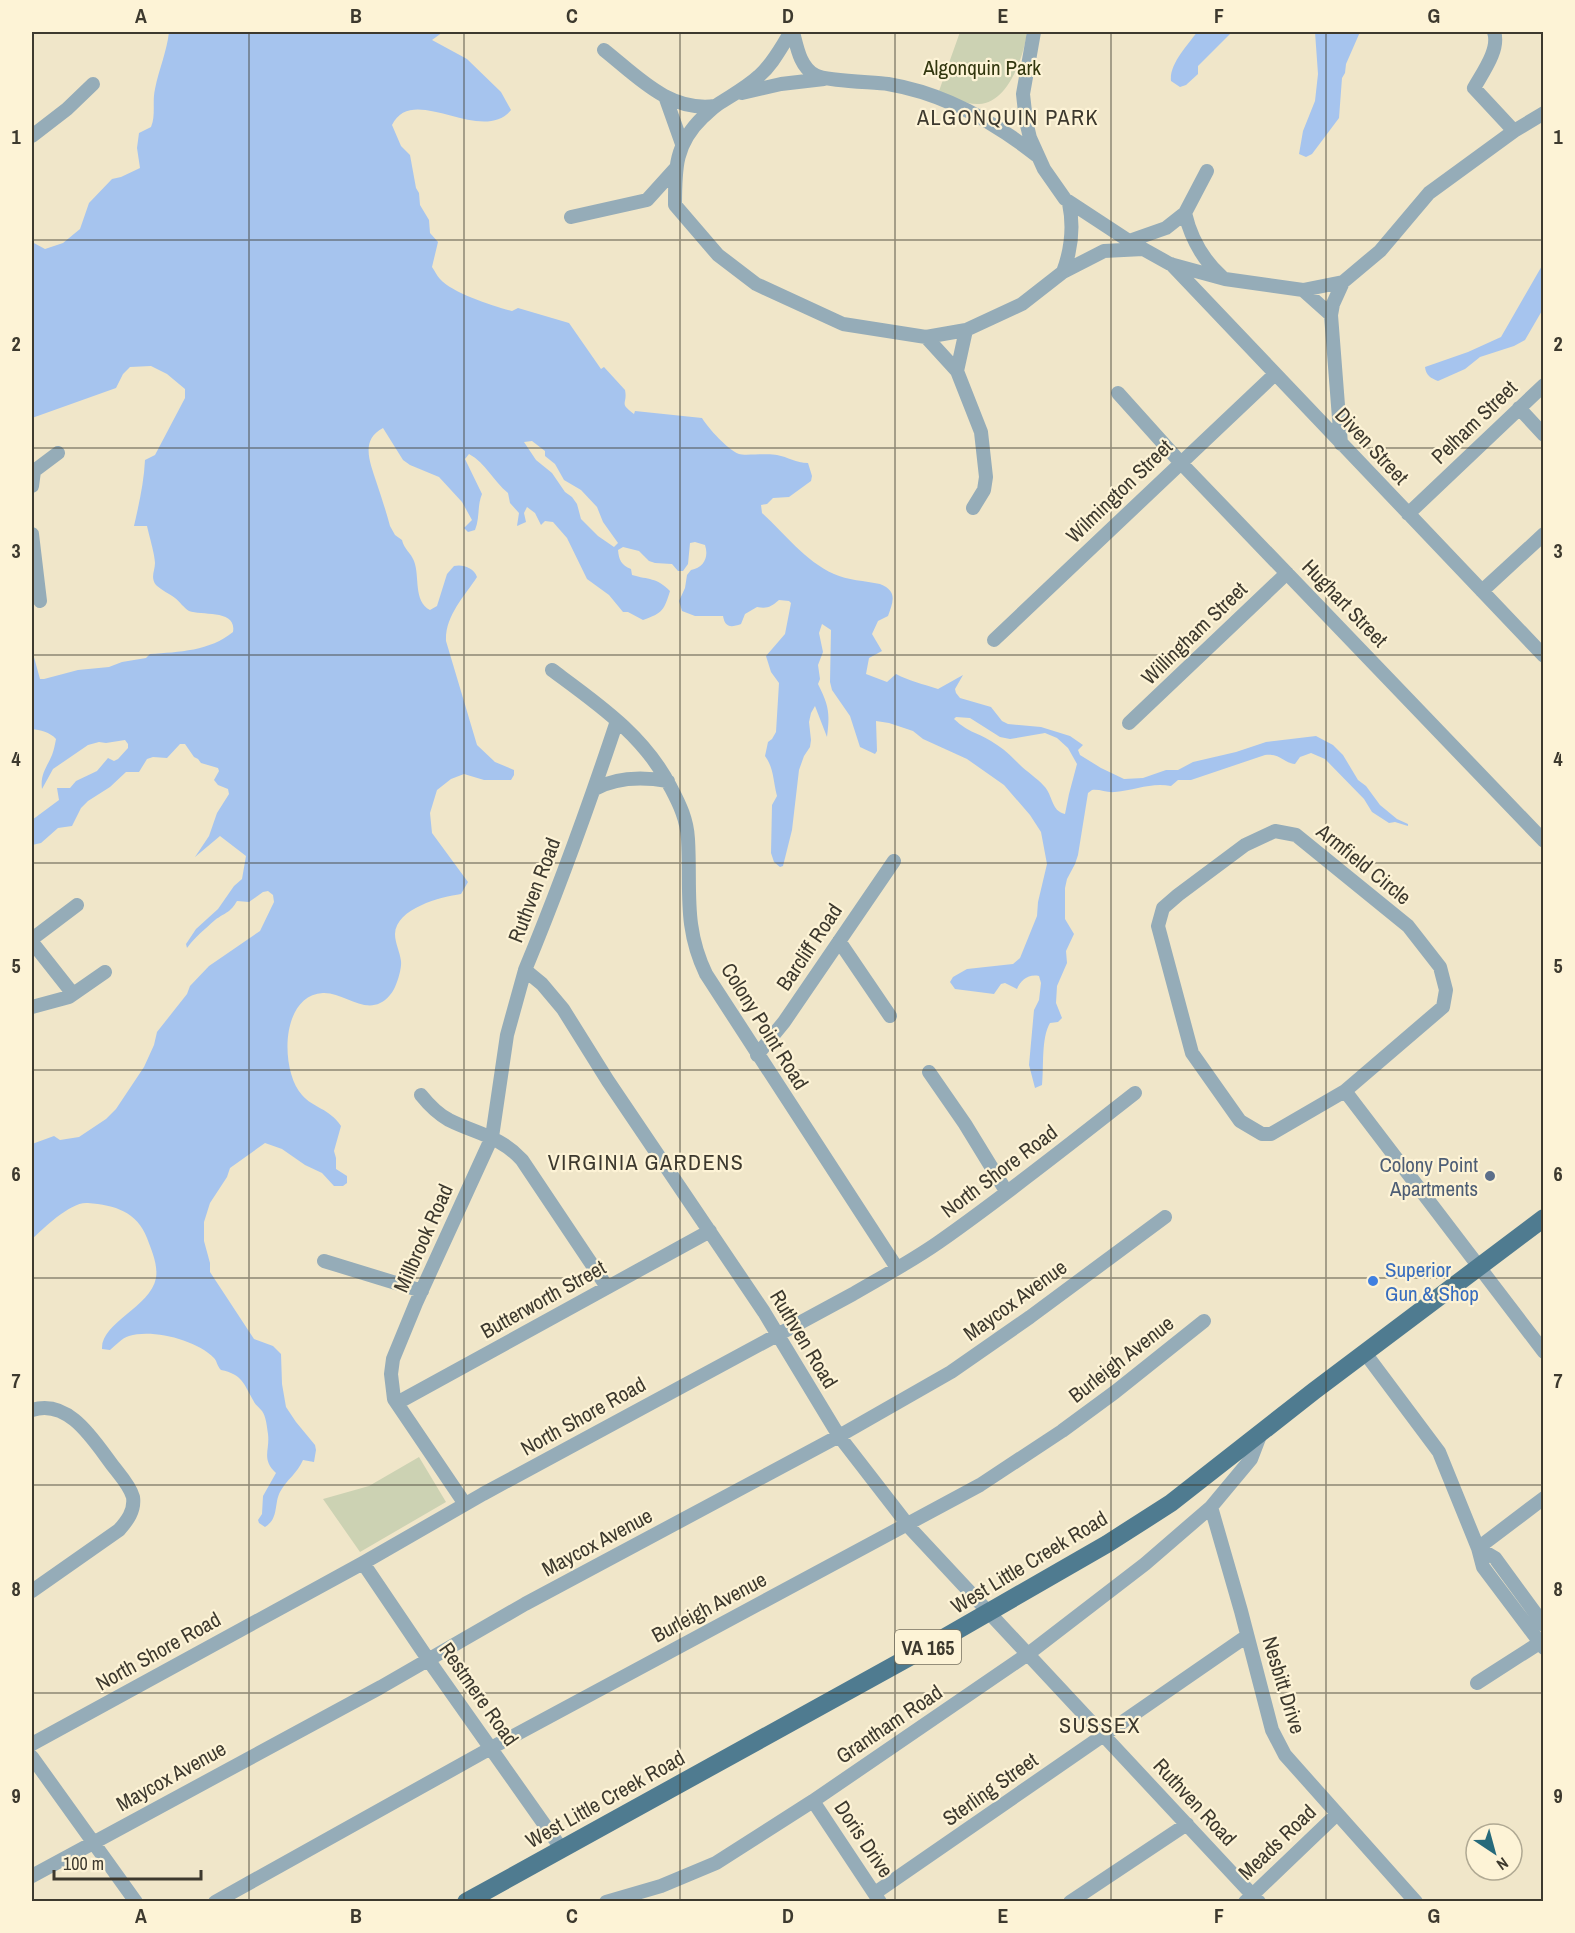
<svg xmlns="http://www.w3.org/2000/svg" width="1575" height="1933" viewBox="0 0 1575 1933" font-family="'Archivo Narrow',sans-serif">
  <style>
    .green { fill: #ccd2b3 }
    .water { fill: #a6c4ee; fill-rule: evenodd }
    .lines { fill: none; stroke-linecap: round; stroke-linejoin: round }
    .minor { stroke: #95acb8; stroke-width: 14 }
    .major { stroke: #4f7b90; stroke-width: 18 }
    .grid { fill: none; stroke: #3d392e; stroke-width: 1.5; stroke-opacity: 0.55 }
    .service-dot { fill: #5c6f8a; stroke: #fdf3d6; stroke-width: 2 }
    .shop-dot { fill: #3f7fe0; stroke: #fdf3d6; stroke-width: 2 }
    .labels { text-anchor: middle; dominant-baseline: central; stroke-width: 4.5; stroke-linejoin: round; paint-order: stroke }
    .shield { fill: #fdf3d6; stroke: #777160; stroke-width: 1.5 }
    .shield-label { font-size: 20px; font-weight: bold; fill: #3d392e }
    .park-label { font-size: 21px; fill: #31360e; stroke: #fdf3d6 }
    .street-label { font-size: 21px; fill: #3d392e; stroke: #fdf3d6 }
    .service-label { font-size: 21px; fill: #4e5e75; stroke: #fdf3d6; text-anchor: end }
    .shop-label { font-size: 21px; fill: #366cbe; stroke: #fdf3d6; text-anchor: start }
    .neighbourhood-label { font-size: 22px; letter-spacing: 1.5px; fill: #3d392e; stroke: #fdf3d6 }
    .neatline { fill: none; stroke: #3d392e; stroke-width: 2 }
    .grid-label { font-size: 20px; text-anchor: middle; font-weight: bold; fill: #3d392e }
  </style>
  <rect width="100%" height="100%" fill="#f0e6c9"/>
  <!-- green -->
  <path class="green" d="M960,32H1027C1024,56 1008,103 979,104C966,105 951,96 939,91Z
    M419,1457L446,1502L360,1552L323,1499L369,1486Z"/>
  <!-- water -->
  <path class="water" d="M169,32H443L432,40L467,59L501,92L511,110C481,146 413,82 392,125L401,146L410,155L416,188L419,193L420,205L429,220L430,233L438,242L432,267C435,271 437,276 440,279C452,293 493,306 512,311L518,308L569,323L601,369L604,367L625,390C628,405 618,402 634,414L635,411L702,418C709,429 727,449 739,454C744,456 768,453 777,455C788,457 796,463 808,463L812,476L811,481L789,497L773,498L767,504L761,505L762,513C785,534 805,561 834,574C847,580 865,581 880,584C898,591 893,602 888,616L878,621L872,634L882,651L869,658L866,674L887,682L896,674C909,681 923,684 938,689L963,675L955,689L956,693L960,698L991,707L1002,721L1008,724L1041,727L1070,736L1083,745L1078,750L1080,755L1101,768L1124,779L1143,778L1166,770H1178L1193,762L1236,752L1266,742L1316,736L1333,745L1343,755L1358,780L1366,786L1380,805L1397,819L1408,824V826L1395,822L1389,823L1372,812L1364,799L1325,759L1311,753L1300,757L1295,764C1283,763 1281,753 1265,755L1191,780H1178L1171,786C1152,782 1135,790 1115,792C1107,793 1100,789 1092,790L1088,793L1078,855L1075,864L1067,879L1065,888V919L1074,934L1066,951L1067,963L1057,986L1056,1003L1062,1018L1058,1022L1050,1023C1041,1038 1044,1067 1042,1085L1035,1088L1029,1065L1034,1010L1039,1000L1041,983L1039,976C1028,974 1021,980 1017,989L1005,983L1001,984L994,994L955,989L950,982L953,977L967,969L1013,964L1020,958L1037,916L1038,902L1047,864L1041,832L1030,815L1004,785L967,759L923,739L913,731L889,723L876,721L877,751L875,754L860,747L850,716L832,690L830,682L831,630L822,624L819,633L823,652L818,665L820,679L818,684C829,706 830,713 827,737L815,706L811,713L809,722L811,740L810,747L804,756L799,770L792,830L783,866L780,867L774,862L771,853L772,805L777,796C773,781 774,768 765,756L768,742L772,739L776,732L779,683L771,672L766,656L785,634L791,603L789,601L779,600C771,607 767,609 757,607L745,614L741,624C730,628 725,627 723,616H695L682,611L679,601L685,588L687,575L691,570C704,568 709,557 705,545L695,542L690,543L688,564L683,571H678L672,564L655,563L649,561L639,551L623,547L618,550C619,560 621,565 631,569L632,575C649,580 656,577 670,591C664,610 663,613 643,620L628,612H623L609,595L587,579L567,538L553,522L545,521L541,525L535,513L527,507L524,513L526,522L517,526L519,513L510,503L508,493C493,481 486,463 469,454L465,459L482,494C477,506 480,518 475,530L468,532L464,528L472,520L462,502L439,477L410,465L403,460L383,428C360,440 370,462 376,481C381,496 386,511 390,526L395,535L402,540C404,549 411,553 414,561C420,576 413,601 430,610L437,606L447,574L454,566C463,564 474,568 477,577C464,597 445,616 446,641L477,745L495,762L514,770V775L511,780H484L464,774L451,779L437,790L430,813L432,833L468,882L461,894C441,897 396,908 395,934C395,943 400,952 401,961C402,969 396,989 390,995C369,1020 346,992 323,993C280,995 280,1071 302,1095C313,1108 329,1108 341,1126L334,1151L336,1158V1169L347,1176V1183L343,1186H334L322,1173L305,1165L282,1149L265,1143L230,1168L227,1177L210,1203L204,1222V1241L210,1263V1272L254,1339L273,1346L281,1354L282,1384L286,1407L296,1422L315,1445L316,1450L314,1462L303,1460C297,1474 287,1479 280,1492C274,1503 279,1519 265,1527L259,1523L258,1520L262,1514L263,1496L276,1473C261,1459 270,1451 268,1434C267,1427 266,1416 262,1411C259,1407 255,1405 253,1400C244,1384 242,1374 221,1370C217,1366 217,1361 214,1358C196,1340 153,1329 129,1336C122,1338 116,1345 110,1350L102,1349C101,1322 150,1308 156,1278C158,1265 152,1251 147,1238C137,1212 115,1205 88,1203C71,1201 44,1228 32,1239V1144L54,1136L60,1140L79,1137L106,1119L116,1109L144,1067L154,1045L157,1032L187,994L190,986L209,966L260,931L274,902L273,895L268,891L263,892L249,902L237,901C230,913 226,912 215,920C205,929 195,937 187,948L186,944L196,929L218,909L234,886L242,879L246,856L220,836L195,857L209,836L217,813L229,794L228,789L218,785L214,780L219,771L218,768L201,763L198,759L194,757L185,744H180L167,758L153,757L147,759L139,772H126L110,787L88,801L81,808L72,826L58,828L41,843L32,845V820L59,800L57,788H70L76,781L97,771L108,758L114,761L118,759L128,748V744L125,740L106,743L99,742L88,745L53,769L42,789C40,774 47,767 52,755C54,750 55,744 56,739C50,732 40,730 32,729V650L40,679H44L78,670L109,667L122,662L146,658L150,654C179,652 210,651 233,632C237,609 202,616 189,611C184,608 180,602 175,598C170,594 161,590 156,585C150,577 155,571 155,563C155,555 149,535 147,526H134C139,504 144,482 145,460L155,455L185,398V389L167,374L151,366L130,367L123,374L116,388L32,418V242L45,249L63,243L80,229L89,203L112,179L121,177L140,168L137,148L139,133L151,127C156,115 152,102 155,89C159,69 167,51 169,32ZM532,441L545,451V456L555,464L564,480L581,490L597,507L603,522L618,543L614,547L598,536L581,519L577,504L572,497L565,492L552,473L536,460L524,442ZM956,717L970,718L1000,737L1010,739L1045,733L1057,738L1068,748L1077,764L1069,794L1065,814C1051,811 1053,795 1044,786C1037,778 1027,772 1019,764C1011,756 1004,749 994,743C978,732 970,734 954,719Z
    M1197,32H1232L1198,66V74L1186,85L1180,87L1171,81C1169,64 1188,45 1197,32Z
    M1315,32H1360L1346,64L1345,73L1342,78L1339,118L1312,154L1306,157L1299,154L1303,131L1315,101L1318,74Z
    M1543,264V309L1525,340L1514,346L1480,357L1465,369L1438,381C1431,378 1426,376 1425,367L1468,352L1501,337Z"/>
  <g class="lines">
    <!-- minor -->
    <path class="minor" d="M791,32C781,47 773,64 759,76C746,88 732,95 717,105C712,108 708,113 703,117C675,144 675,168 675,205L718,255L756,284L843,324L926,337L966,330L1022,304L1063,272L1104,251L1143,249
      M793,32C797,47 800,67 815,75C825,81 873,82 888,84C942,93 993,121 1036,155
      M1034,32L1023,94L1026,121L1030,138L1044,169L1065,199L1129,241L1170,264L1225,279L1303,290L1343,282L1380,251L1429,193L1514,131L1544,113
      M1494,32C1500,49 1483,72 1474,88L1514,131
      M604,50C638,77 669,112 715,106
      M742,93L781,84L824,79
      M666,99L682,144
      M32,136L67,109L93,84
      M1185,213C1191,239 1202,259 1222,277
      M571,217L647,200L675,169
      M1129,241L1166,228L1185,213L1207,171
      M1171,264L1544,656
      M1063,272C1072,248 1074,227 1069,203
      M1303,290L1331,315
      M966,330L957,371L981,432L986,477L984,490L973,508
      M926,337L957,371
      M1118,393L1180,462L1544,841
      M1519,408L1544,435
      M1341,444L1331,315L1333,304L1343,282
      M32,486L34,471L58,453
      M1408,514L1544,385
      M32,534L40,601
      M1482,591L1544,534
      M994,640L1275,374
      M552,670C598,704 645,736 671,788C680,805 687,820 688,839C691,890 683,926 706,974L897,1268
      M617,721C589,805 559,888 525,970L542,984L563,1009L608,1081L764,1312L839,1436L911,1529L1259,1902
      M1129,723L1287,573
      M595,789C618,776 644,777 668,781
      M1275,831L1296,835L1408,926L1440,967L1446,990L1443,1007L1345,1091L1271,1134H1262L1240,1121L1192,1053L1158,926L1163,908L1178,895L1245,845Z
      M32,939L77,905
      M839,941L890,1016
      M32,942L73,994
      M32,1007L69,997L105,972
      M757,1055L784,1022L894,861
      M929,1072L965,1124L1006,1191
      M1345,1091L1544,1352
      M421,1095C429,1105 438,1114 449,1120C477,1134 500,1136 522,1160L607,1287
      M324,1261L422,1291
      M1365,1353L1439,1452L1478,1548L1544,1498
      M397,1403L710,1231
      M32,1410C69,1398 94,1441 113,1466C120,1475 130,1486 133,1497C135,1511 127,1521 119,1530L32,1591
      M465,1504L394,1399L391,1374L393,1359L416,1303L492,1137L507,1035L525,970
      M1211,1507L1241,1611L1272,1730L1285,1755L1416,1902
      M363,1563L434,1668L561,1848
      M1544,1625L1495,1558L1478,1548L1483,1567L1544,1648
      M1477,1683L1544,1640
      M32,1744L363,1563L483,1494L853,1294C882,1277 912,1261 939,1242C1006,1195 1070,1144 1135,1093
      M32,1757L136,1902
      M813,1801L880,1902
      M32,1876L381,1687L525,1604L839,1436L951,1372L1030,1317L1165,1217
      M875,1893L1247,1636
      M215,1902L491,1748L980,1485L1062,1431L1115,1392L1204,1321
      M606,1902L661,1886L716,1863L813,1801L1028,1654L1145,1564L1211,1507L1251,1459L1261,1433
      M1070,1902L1187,1824
      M1245,1902L1337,1814"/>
    <!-- major -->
    <path class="major" d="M466,1902L942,1639L1107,1544L1171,1503L1314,1391L1544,1218"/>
  </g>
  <!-- grid -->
  <path class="grid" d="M249,32V1902M464,32V1902M680,32V1902M895,32V1902M1111,32V1902M1326,32V1902M32,240H1544M32,448H1544M32,655H1544M32,863H1544M32,1070H1544M32,1278H1544M32,1485H1544M32,1693H1544"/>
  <!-- markers -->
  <circle class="service-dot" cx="1490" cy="1176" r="6"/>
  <circle class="shop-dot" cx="1373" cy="1281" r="6"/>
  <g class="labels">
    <!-- shield labels -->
    <rect class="shield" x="895" y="1630" width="66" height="34" rx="4.5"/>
    <g class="shield-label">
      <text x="928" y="1647">VA 165</text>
    </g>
    <!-- park labels -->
    <g class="park-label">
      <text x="982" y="67">Algonquin Park</text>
    </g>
    <!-- street labels -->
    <g class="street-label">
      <text transform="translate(1474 422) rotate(-44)">Pelham Street</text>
      <text transform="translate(1372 446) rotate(47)">Diven Street</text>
      <text transform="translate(1119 491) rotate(-44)">Wilmington Street</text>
      <text transform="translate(1345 603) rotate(46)">Hughart Street</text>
      <text transform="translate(1194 633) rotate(-44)">Willingham Street</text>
      <text transform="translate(1364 864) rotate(39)">Armfield Circle</text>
      <text transform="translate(534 890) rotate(-69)">Ruthven Road</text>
      <text transform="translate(809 947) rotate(-56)">Barcliff Road</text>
      <text transform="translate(765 1026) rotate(58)">Colony Point Road</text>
      <text transform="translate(999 1171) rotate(-37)">North Shore Road</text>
      <text transform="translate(423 1238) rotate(-66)">Millbrook Road</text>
      <text transform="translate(543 1299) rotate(-29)">Butterworth Street</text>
      <text transform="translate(1015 1300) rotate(-36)">Maycox Avenue</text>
      <text transform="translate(804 1339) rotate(59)">Ruthven Road</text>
      <text transform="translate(1121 1359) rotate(-38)">Burleigh Avenue</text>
      <text transform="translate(583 1416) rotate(-29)">North Shore Road</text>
      <text transform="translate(597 1542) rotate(-28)">Maycox Avenue</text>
      <text transform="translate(1029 1562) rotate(-31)">West Little Creek Road</text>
      <text transform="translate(709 1607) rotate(-28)">Burleigh Avenue</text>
      <text transform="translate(158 1651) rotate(-29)">North Shore Road</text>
      <text transform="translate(1284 1685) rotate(73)">Nesbitt Drive</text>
      <text transform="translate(479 1694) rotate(55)">Restmere Road</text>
      <text transform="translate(889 1724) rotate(-34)">Grantham Road</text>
      <text transform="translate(171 1776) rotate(-29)">Maycox Avenue</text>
      <text transform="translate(990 1789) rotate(-35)">Sterling Street</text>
      <text transform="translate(605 1799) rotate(-29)">West Little Creek Road</text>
      <text transform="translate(1195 1802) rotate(47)">Ruthven Road</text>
      <text transform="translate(864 1839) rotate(56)">Doris Drive</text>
      <text transform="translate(1277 1842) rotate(-44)">Meads Road</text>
    </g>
    <!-- service labels -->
    <g class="service-label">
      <text x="1478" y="1164">Colony Point<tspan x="1478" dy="24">Apartments</tspan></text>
    </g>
    <!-- shop labels -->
    <g class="shop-label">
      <text x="1385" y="1269">Superior<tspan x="1385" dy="24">Gun &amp; Shop</tspan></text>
    </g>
    <!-- neighbourhood labels -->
    <g class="neighbourhood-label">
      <text x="1008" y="117">ALGONQUIN PARK</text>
      <text x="646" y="1162">VIRGINIA GARDENS</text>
      <text x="1100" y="1725">SUSSEX</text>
    </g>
  </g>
  <!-- border -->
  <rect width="1575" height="1933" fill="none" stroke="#fdf3d6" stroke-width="66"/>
  <!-- north arrow -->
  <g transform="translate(1494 1852) rotate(144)"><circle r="28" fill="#fdf3d6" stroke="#b0a993" stroke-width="1.5"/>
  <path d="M0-4.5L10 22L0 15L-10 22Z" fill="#266a7b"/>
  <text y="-9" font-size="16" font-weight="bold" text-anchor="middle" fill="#3d392e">N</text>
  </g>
  <!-- scale -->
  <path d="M54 1870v9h147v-9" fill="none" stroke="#3d392e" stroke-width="3"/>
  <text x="63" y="1870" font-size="18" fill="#3d392e" stroke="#fdf3d6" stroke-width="4.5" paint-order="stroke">100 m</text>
  <rect x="33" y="33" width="1509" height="1867" class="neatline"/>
  <g class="grid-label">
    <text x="141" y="23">A</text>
    <text x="356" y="23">B</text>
    <text x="572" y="23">C</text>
    <text x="788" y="23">D</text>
    <text x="1003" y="23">E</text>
    <text x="1219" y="23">F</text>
    <text x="1434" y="23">G</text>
    <text x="16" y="144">1</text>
    <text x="1558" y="144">1</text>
    <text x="16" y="351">2</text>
    <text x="1558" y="351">2</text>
    <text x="16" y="558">3</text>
    <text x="1558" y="558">3</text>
    <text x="16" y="766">4</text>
    <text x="1558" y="766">4</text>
    <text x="16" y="973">5</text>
    <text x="1558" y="973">5</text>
    <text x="16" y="1181">6</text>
    <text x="1558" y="1181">6</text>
    <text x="16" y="1388">7</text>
    <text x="1558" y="1388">7</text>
    <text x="16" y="1596">8</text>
    <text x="1558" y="1596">8</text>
    <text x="16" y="1803">9</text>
    <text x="1558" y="1803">9</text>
    <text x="141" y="1923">A</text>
    <text x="356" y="1923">B</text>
    <text x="572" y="1923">C</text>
    <text x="788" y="1923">D</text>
    <text x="1003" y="1923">E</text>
    <text x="1219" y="1923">F</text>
    <text x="1434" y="1923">G</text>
  </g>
</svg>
